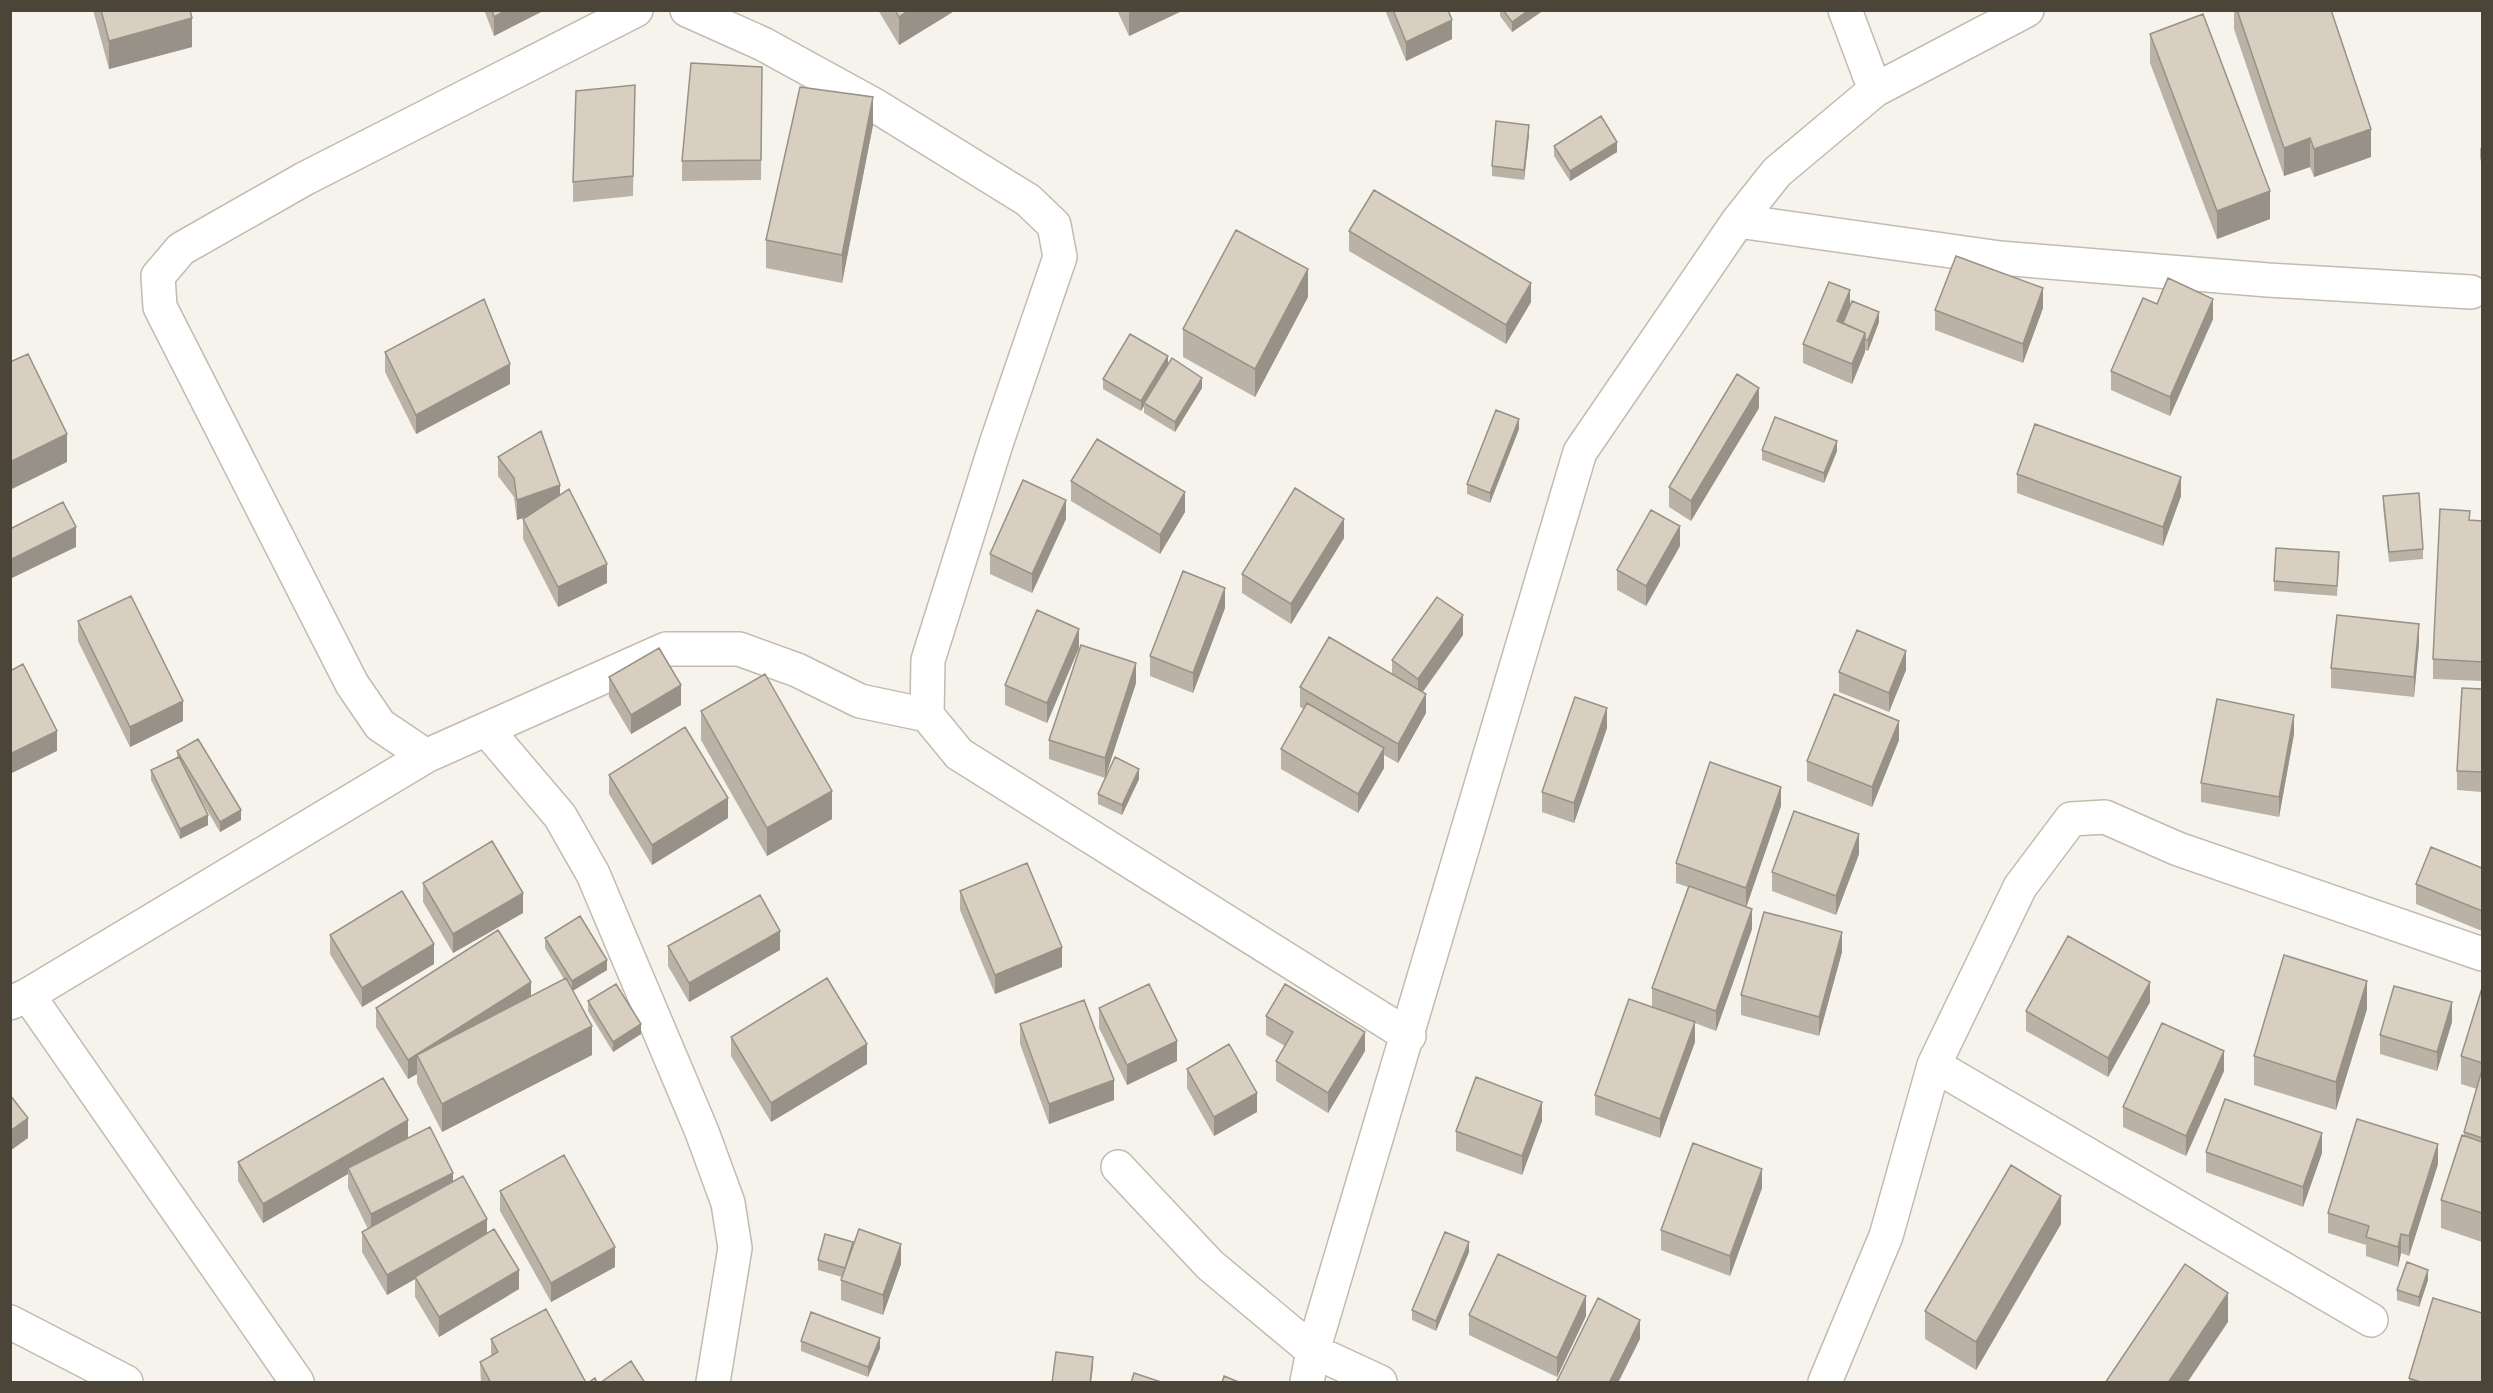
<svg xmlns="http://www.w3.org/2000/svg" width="2493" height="1393" viewBox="0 0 2493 1393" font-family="'IBM Plex Sans',sans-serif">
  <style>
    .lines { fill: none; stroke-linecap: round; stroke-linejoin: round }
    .minor-casing { stroke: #c2bbae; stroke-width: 36 }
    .minor { stroke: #fff; stroke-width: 33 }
    .wall { fill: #bab2a6 }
    .shaded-wall { fill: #979187 }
    .building { fill: #d8cfc1; stroke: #979187; stroke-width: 1.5 }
  </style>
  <rect width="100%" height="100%" fill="#f6f3ec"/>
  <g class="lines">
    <defs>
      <path id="minor" d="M687,10L763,44L876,106L1028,200L1054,225L1060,257L997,441L928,660L927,715L959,754L1409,1036
        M1845,10L1875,90
        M1738,221L2000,258L2268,280L2471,292
        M487,730L560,816L593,874L702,1132L728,1203L735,1248L713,1382
        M426,756L380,725L352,684L160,307L158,276L181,249L304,179L636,10
        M28,995L426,756L666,649H739L797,670L860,701L927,715
        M10,1003L28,995L297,1382
        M1934,1065L2371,1320
        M1118,1167L1210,1265L1313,1351L1380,1382
        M10,1322L126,1382
        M1307,1382L1313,1351L1580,452L1738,221L1777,172L1875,90L2027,10
        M1825,1382L1886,1236L1934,1065L2020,887L2071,819L2105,817L2178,849L2482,954"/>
    </defs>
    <!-- minor casing -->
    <use href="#minor" class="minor-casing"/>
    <!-- minor -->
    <use href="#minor" class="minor"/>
  </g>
  <!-- wall -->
  <path class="wall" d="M93,10H190L192,47L109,69Z
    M484,10H545L494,36Z
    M878,10H956L899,45Z
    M1117,10H1184L1129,36Z
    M1385,10H1448L1452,39L1406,61Z
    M1500,10H1544L1512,32L1500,16Z
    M2234,10H2331L2371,157L2314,177L2310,167L2284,176L2234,29Z
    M2150,34L2270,219L2217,239L2150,63Z
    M762,67L761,180L682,181V161Z
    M635,85L633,196L573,202V182Z
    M873,125L842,283L766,268V240Z
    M1529,135L1524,180L1492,176V166Z
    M1554,146L1617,152L1570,181L1554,156Z
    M2482,147V165L2480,158V148Z
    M1349,231L1531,302L1506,344L1349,251Z
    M1308,297L1255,397L1183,357V329Z
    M1850,304L1879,322L1868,351L1865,350V352L1852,384L1803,363V344Z
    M2043,308L2023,363L1935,330V310Z
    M2213,319L2170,416L2111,390V371Z
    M385,352L510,384L416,434L385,372Z
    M1168,365L1202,388L1175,432L1144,413V406L1141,411L1103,389V379Z
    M1759,408L1691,521L1669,507V487Z
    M1519,429L1490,503L1467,494V484Z
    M1762,450L1837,451L1824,483L1762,460Z
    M498,457L560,495L607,583L558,607L523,539V519L526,516L517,520L514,497L498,476Z
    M2017,474L2181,496L2163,546L2017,493Z
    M1071,481L1185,512L1160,554L1071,501Z
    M2383,496L2423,549V559L2389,562L2383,506Z
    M1066,519L1032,593L990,574V554Z
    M2482,521V681L2433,679V659Z
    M1344,538L1291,624L1242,593V574Z
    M1680,546L1646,606L1617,590V570Z
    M2339,562L2337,596L2274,591V581Z
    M1225,608L1193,693L1150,676V656Z
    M78,621L183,721L130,747L78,641Z
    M1463,635L1423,692L1426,713L1398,763L1384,755V768L1358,813L1281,769V749L1304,709L1300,707V687L1392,674V660Z
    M2419,643L2414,697L2331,688V668Z
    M1079,648L1047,723L1005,705V685Z
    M1906,670L1889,712L1839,692V672Z
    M609,677L681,705L631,734L609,697Z
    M1136,683L1105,778L1049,759V740Z
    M2482,689V792L2457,790V771Z
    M701,711L832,819L767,856L701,740Z
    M1607,728L1574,823L1542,812V792Z
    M2294,734L2279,817L2201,802V783Z
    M1899,740L1872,807L1807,781V761Z
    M177,751L241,820L220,832L198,795L208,825L180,839L151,780V770L177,757Z
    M609,775L728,818L652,865L609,794Z
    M1139,779L1122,815L1098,804V794Z
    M1781,806L1746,907L1752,929L1716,1031L1695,1023V1042L1660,1138L1595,1115V1095L1652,1007V988L1688,887L1676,883V863Z
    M1859,854L1836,915L1772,891V872Z
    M2482,868V931L2416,904V884Z
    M423,883L523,913L453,953L423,902Z
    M960,891L1062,967L995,994L960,910Z
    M330,935L434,964L362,1007L330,954Z
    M545,938L607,970L573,991L592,1055L442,1132L417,1083V1074L408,1079L376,1027V1008L531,996L564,979L545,948Z
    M668,946L780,950L689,1002L668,966Z
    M1842,952L1819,1036L1741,1015V995Z
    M2482,988V1242L2441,1228V1200L2464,1136V1132L2477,1089L2461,1084V1056Z
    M588,1001L641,1034L613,1052L588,1011Z
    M2150,1002L2108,1077L2026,1031V1011Z
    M1099,1008L1177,1061L1127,1085L1099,1028Z
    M2367,1009L2336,1110L2254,1085V1056Z
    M1266,1016L1365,1051L1328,1113L1276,1081V1061L1285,1046L1266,1035Z
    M2452,1022L2437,1071L2380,1054V1035Z
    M1020,1024L1114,1100L1049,1124L1020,1044Z
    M731,1037L867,1064L771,1122L731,1056Z
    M1187,1069L1257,1112L1214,1136L1187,1088Z
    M2224,1071L2186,1156L2123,1127V1107Z
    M1542,1121L1522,1175L1456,1151V1131Z
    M408,1139L453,1181L487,1233L519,1289L439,1337L415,1297V1279L387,1295L362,1252V1232L368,1229L348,1188V1174L263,1223L238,1181V1162Z
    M2206,1152L2322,1153L2303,1207L2206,1172Z
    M2438,1164L2409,1256L2401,1253L2398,1267L2366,1256V1245L2328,1233V1213Z
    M1762,1188L1730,1276L1661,1250V1230Z
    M500,1191L615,1267L551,1302L500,1211Z
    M2061,1224L1976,1370L1925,1339V1311Z
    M853,1248L901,1264L883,1315L841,1300V1280L842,1277L818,1270V1260Z
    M1469,1252L1436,1331L1412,1320V1310Z
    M2428,1280L2419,1307L2397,1300V1290Z
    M1469,1315L1586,1316L1557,1377L1469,1335Z
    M491,1339L585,1383H481L480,1362L491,1356Z
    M801,1341L880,1348L868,1377L801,1351Z
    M2409,1378L2482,1383H2409Z"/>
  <!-- shaded-wall -->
  <path class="shaded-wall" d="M507,10H545L494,36V17Z
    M909,10H956L899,45V17Z
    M1129,10H1184L1129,36Z
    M1529,10H1544L1512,32V22Z
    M192,18V47L109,69V41Z
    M1452,20V39L1406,61V42Z
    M873,97V125L842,283V255Z
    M1529,125V135L1524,180V170Z
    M2371,129V157L2314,177V149Z
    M2310,138V167L2284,176V148Z
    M1617,142V152L1570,181V171Z
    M2270,191V219L2217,239V211Z
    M1308,269V297L1255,397V369Z
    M1531,283V302L1506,344V325Z
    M2043,288V308L2023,363V344Z
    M1850,290V310L1842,330L1837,321Z
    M2213,299V319L2170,416V397Z
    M1879,312V322L1868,351V340Z
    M1865,333V352L1852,384V364Z
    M1168,356V366L1144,403V406L1141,411V401Z
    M510,364V384L416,434V415Z
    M1202,378V388L1175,432V422Z
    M1759,388V408L1691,521V501Z
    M1519,419V429L1490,503V493Z
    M67,434V462L10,490V462Z
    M1837,441V451L1824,483V473Z
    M2181,477V496L2163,546V527Z
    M560,485V505L517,520V500Z
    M1185,492V512L1160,554V535Z
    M1066,500V519L1032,593V574Z
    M1344,519V538L1291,624V604Z
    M1680,526V546L1646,606V586Z
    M76,527V547L10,579V560Z
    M607,564V583L558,607V587Z
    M1225,588V608L1193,693V673Z
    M1463,615V635L1418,698V679Z
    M2419,624V643L2414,697V677Z
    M1079,629V648L1047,723V703Z
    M1906,651V670L1889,712V693Z
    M1136,663V683L1105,778V758Z
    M681,685V705L631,734V715Z
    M1426,694V713L1398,763V744Z
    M183,701V721L130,747V727Z
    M1607,708V728L1574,823V803Z
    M2294,715V734L2279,817V797Z
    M1899,721V740L1872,807V787Z
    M57,731V751L10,774V754Z
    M1384,748V768L1358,813V794Z
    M1139,769V779L1122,815V805Z
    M1781,787V806L1746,908V888Z
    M832,791V819L767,856V828Z
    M728,798V818L652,865V845Z
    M241,810V820L220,832V822Z
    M208,815V825L180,839V829Z
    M1859,834V854L1836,915V896Z
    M523,893V913L453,953V934Z
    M1752,909V929L1716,1031V1011Z
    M780,931V950L689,1002V983Z
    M1842,932V952L1819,1036V1017Z
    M434,944V964L362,1007V988Z
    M1062,947V967L995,994V975Z
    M607,960V970L572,991V981Z
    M2367,981V1009L2336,1110V1082Z
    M531,982V1002L417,1055V1074L408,1079V1060Z
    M2150,982V1002L2108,1077V1058Z
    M2452,1002V1022L2437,1071V1052Z
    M1695,1022V1042L1660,1138V1119Z
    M641,1024V1034L613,1052V1042Z
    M592,1026V1055L442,1132V1104Z
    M1365,1032V1051L1328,1113V1093Z
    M1177,1041V1061L1127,1085V1065Z
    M867,1044V1064L771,1122V1103Z
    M2224,1051V1071L2186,1156V1136Z
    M1114,1080V1100L1049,1124V1104Z
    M1257,1093V1112L1214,1136V1117Z
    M1542,1102V1121L1522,1175V1156Z
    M28,1118V1138L10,1151V1131Z
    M408,1120V1139L348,1168V1174L263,1223V1204Z
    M2322,1133V1153L2303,1207V1187Z
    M2438,1144V1164L2409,1256V1236Z
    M1762,1169V1188L1730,1276V1256Z
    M453,1173V1192L371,1234V1214Z
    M2061,1196V1224L1976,1370V1342Z
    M487,1219V1239L415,1277V1279L387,1295V1275Z
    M2401,1234V1253L2398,1267V1247Z
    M1469,1242V1252L1436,1331V1321Z
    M901,1244V1264L883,1315V1295Z
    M615,1247V1267L551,1302V1283Z
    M519,1270V1289L439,1337V1317Z
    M2428,1270V1280L2419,1307V1297Z
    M2228,1293V1322L2187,1383H2168Z
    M1586,1296V1316L1557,1377V1358Z
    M1640,1320V1339L1618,1383H1609Z
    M880,1338V1348L868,1377V1367Z
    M1093,1357V1367L1091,1383H1090Z"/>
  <!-- building -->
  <path class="building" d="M101,10H190L192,18L109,41Z
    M492,10H507L494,17Z
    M895,10H909L899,17Z
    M1393,10H1448L1452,20L1406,42Z
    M1503,10H1529L1512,22Z
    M2237,10H2331L2371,129L2314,149L2310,138L2284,148Z
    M2203,14L2270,191L2217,211L2150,34Z
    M691,63L762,67L761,160L682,161Z
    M635,85L633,176L573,182L576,91Z
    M800,87L873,97L842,255L766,240Z
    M1601,116L1617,142L1570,171L1554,146Z
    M1496,121L1529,125L1524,170L1492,166Z
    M1374,190L1531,283L1506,325L1349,231Z
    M1236,230L1308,269L1255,369L1183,329Z
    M1956,256L2043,288L2023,344L1935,310Z
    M2168,278L2213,299L2170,397L2111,371L2143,298L2157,304Z
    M1829,282L1850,290L1837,321L1865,333L1852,364L1803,344Z
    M484,299L510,364L416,415L385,352Z
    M1852,301L1879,312L1868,340H1865V333L1843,323Z
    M1130,334L1168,356L1141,401L1103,379Z
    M28,354L67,434L10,462V362Z
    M1172,358L1202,378L1175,422L1144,403Z
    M1737,374L1759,388L1691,501L1669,487Z
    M1496,410L1519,419L1490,493L1467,484Z
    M1775,417L1837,441L1824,473L1762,450Z
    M2035,424L2181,477L2163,527L2017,474Z
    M541,431L560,485L517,500L514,478L498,457Z
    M1097,439L1185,492L1160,535L1071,481Z
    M1023,480L1066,500L1032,574L990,554Z
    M1295,488L1344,519L1291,604L1242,574Z
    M569,489L607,564L558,587L523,519Z
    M2419,493L2423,549L2389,552L2383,496Z
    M63,502L76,527L10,560V529Z
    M2440,509L2470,511L2469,520L2482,521V662L2433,659Z
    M1651,510L1680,526L1646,586L1617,570Z
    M2276,548L2339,552L2337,586L2274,581Z
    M1183,571L1225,588L1193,673L1150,656Z
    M131,596L183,701L130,727L78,621Z
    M1437,597L1463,615L1418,679L1392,660Z
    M1037,610L1079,629L1047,703L1005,685Z
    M2337,615L2419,624L2414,677L2331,668Z
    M1857,630L1906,651L1889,693L1839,672Z
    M1329,637L1426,694L1398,744L1300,687Z
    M1081,645L1136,663L1105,758L1049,740Z
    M659,648L681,685L631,715L609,677Z
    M23,664L57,731L10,754V671Z
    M765,674L832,791L767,828L701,711Z
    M2462,688L2482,689V772L2457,771Z
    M1834,694L1899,721L1872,787L1807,761Z
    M1575,697L1607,708L1574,803L1542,792Z
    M2217,699L2294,715L2279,797L2201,783Z
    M1307,703L1384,748L1358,794L1281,749Z
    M685,727L728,798L652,845L609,775Z
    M198,739L241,810L220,822L177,751Z
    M179,757L208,815L180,829L151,770Z
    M1115,757L1139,769L1122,805L1098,794Z
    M1710,762L1781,787L1746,888L1676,863Z
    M1794,811L1859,834L1836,896L1772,872Z
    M492,841L523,893L453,934L423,883Z
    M2431,847L2482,868V911L2416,884Z
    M1027,863L1062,947L995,975L960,891Z
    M1689,886L1752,909L1716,1011L1652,988Z
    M402,891L434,944L362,988L330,935Z
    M760,895L780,931L689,983L668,946Z
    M1764,912L1842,932L1819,1017L1741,995Z
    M580,916L607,960L572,981L545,938Z
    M498,930L531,982L408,1060L376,1008Z
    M2068,936L2150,982L2108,1058L2026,1011Z
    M2284,955L2367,981L2336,1082L2254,1056Z
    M566,978L592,1026L442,1104L417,1055Z
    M827,978L867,1044L771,1103L731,1037Z
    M616,984L641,1024L613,1042L588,1001Z
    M1149,984L1177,1041L1127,1065L1099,1008Z
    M1285,984L1365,1032L1328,1093L1276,1061L1293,1032L1266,1016Z
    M2394,986L2452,1002L2437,1052L2380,1035Z
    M2482,988V1063L2461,1056Z
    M1629,999L1695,1022L1660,1119L1595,1095Z
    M1084,1000L1114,1080L1049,1104L1020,1024Z
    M2162,1023L2224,1051L2186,1136L2123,1107Z
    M1229,1044L1257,1093L1214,1117L1187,1069Z
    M2482,1070V1138L2464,1132Z
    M1476,1077L1542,1102L1522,1156L1456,1131Z
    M383,1078L408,1120L263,1204L238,1162Z
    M10,1095L28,1118L10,1131Z
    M2225,1099L2322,1133L2303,1187L2206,1152Z
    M2357,1119L2438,1144L2409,1236L2401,1234L2398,1247L2366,1237L2369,1226L2328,1213Z
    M430,1127L453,1173L371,1214L348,1168Z
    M2462,1135L2482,1142V1213L2441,1200Z
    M1693,1143L1762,1169L1730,1256L1661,1230Z
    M564,1155L615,1247L551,1283L500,1191Z
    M2011,1165L2061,1196L1976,1342L1925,1311Z
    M463,1176L487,1219L387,1275L362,1232Z
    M494,1229L519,1270L439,1317L415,1277Z
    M859,1229L901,1244L883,1295L841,1280Z
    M1445,1232L1469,1242L1436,1321L1412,1310Z
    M825,1234L853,1242L845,1268L818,1260Z
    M1498,1254L1586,1296L1557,1358L1469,1315Z
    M2407,1262L2428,1270L2419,1297L2397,1290Z
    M2185,1264L2228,1293L2168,1383H2105Z
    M1598,1298L1640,1320L1609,1383H1556Z
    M2433,1298L2482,1313V1383H2423L2409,1378Z
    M546,1309L585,1381L581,1383H491L480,1362L498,1352L491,1339Z
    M811,1312L880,1338L868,1367L801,1341Z
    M1056,1352L1093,1357L1090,1383H1052Z
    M631,1361L645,1383H600Z
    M1134,1373L1164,1383H1131Z
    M1224,1376L1241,1383H1222Z
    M595,1378L597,1383H588Z"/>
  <!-- border -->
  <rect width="2493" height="1393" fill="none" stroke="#4b4439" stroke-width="24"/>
</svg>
